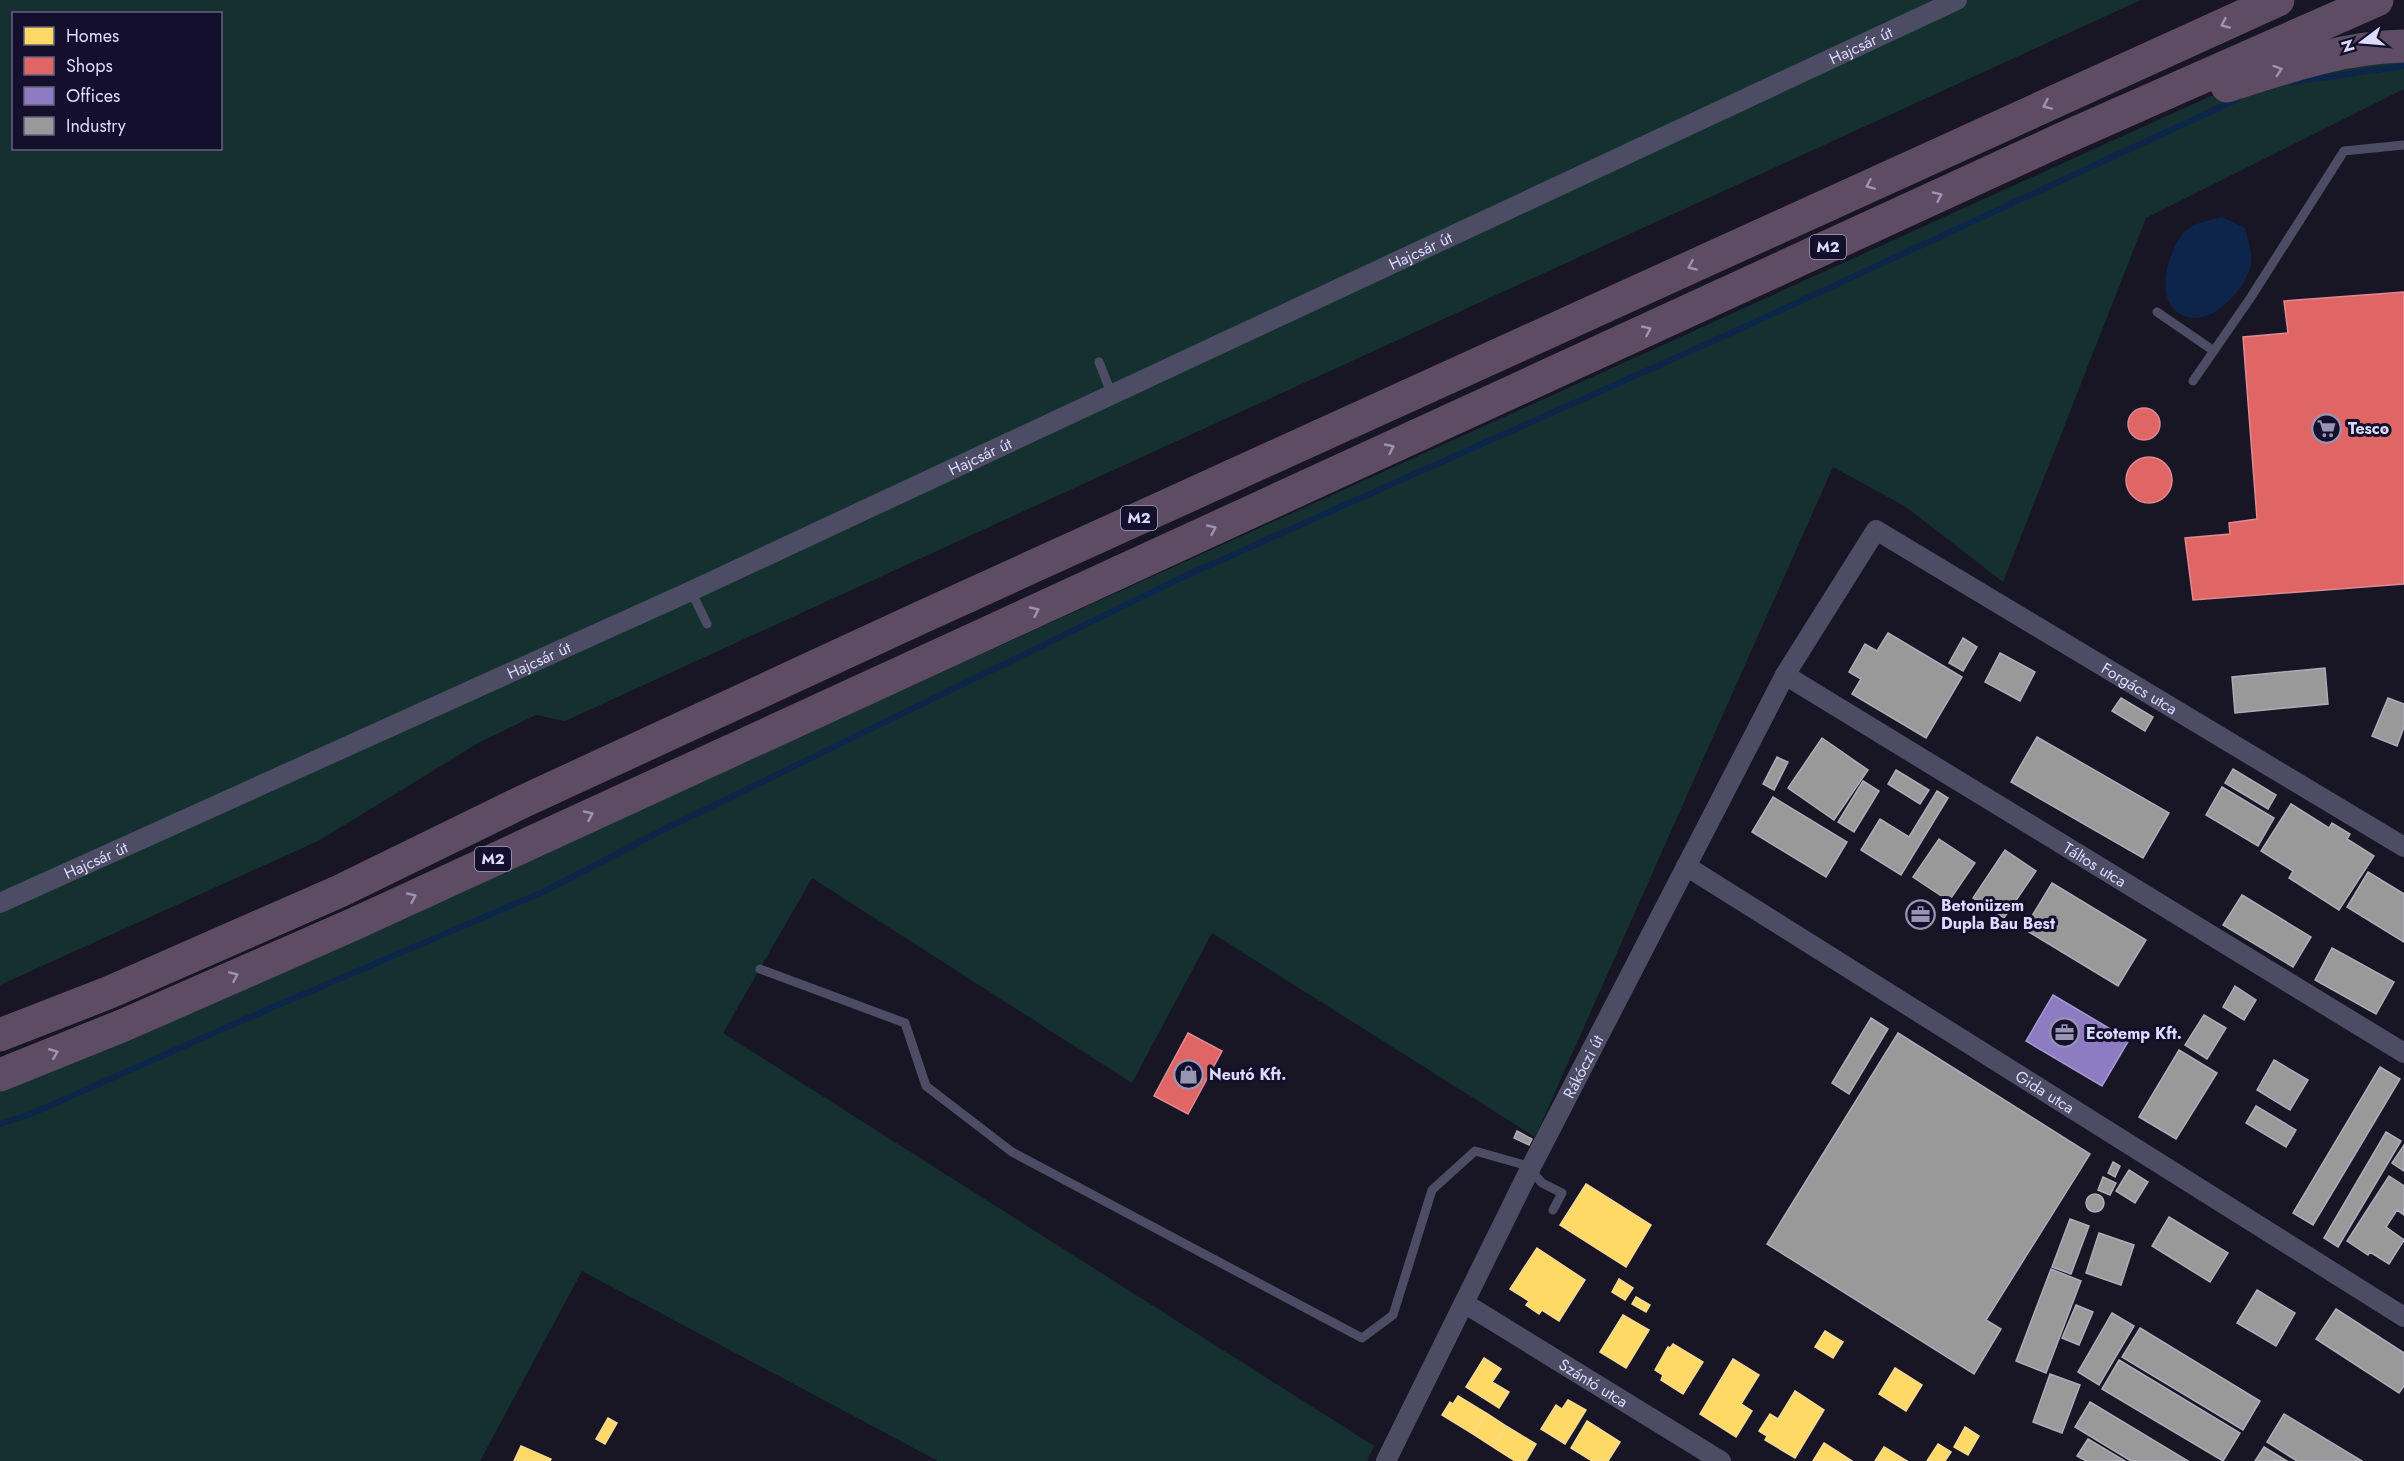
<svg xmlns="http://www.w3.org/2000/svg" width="2404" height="1461" viewBox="0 0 2404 1461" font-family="Jost,sans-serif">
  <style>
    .green { fill: #143130; fill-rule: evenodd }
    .water { fill: #0d254a }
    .homes { fill: #ffd966; stroke: #f5d994; stroke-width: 1.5 }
    .shops { fill: #e06666; stroke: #df8994; stroke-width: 1.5 }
    .offices { fill: #8e7cc3; stroke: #a698d5; stroke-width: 1.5 }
    .industry { fill: #999; stroke: #adacb8; stroke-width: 1.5 }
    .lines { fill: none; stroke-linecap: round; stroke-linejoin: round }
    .stream { stroke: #0d254a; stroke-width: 6 }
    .lane { stroke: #4c4c65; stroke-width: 9 }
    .street { stroke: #4c4c65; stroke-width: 20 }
    .highway { stroke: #5e4c65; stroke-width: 33 }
    .oneway { stroke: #9e93b2 }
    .labels { text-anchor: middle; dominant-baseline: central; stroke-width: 6; stroke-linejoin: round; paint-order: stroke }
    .shield { fill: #14102b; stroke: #a19dbf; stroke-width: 1.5 }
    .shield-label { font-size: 15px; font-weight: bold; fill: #dddaff }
    .street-label { font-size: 16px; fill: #dddaff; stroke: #14102b }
    .poi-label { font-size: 16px; font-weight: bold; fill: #dddaff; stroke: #14102b; text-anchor: start }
  </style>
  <rect width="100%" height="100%" fill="#181625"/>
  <!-- green -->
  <path class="green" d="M0,0H2141L565,721L536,715L480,742L320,840L0,985ZM14,14H220V148H14Z
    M2404,57V89L2146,218L2003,582L1906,507L1833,467L1535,1137L1212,933L1132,1083L812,878L723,1033L1374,1446L1367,1461H938L582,1271L480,1461H0V1086L537,856L2244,81Z"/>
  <!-- water -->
  <path class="water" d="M2222,217L2245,228C2247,238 2253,254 2251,264C2245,293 2202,337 2174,309C2156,291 2170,248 2184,232C2193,223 2211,220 2222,217Z"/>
  <!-- homes -->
  <path class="homes" d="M1586,1184L1651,1225L1626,1267L1560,1225Z
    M1537,1248L1585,1280L1559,1321L1542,1310L1539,1314L1526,1305L1529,1301L1510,1289Z
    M1619,1279L1633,1288L1625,1300L1612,1292Z
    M1636,1297L1650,1305L1646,1312L1632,1304Z
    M1623,1315L1649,1330L1626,1368L1600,1352Z
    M1825,1331L1843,1342L1833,1358L1815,1347Z
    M1673,1344L1703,1362L1683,1394L1661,1380L1663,1375L1655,1370L1668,1347L1670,1348Z
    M1484,1358L1501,1369L1492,1382L1509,1392L1499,1408L1466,1387Z
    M1733,1359L1759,1375L1741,1404L1752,1411L1736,1437L1700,1414Z
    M1895,1368L1922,1385L1906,1411L1879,1394Z
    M1795,1391L1824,1410L1795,1458L1765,1440L1767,1436L1759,1431L1770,1414L1778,1419Z
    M1458,1396L1486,1413L1473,1434L1442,1415L1450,1402L1453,1404Z
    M1568,1400L1586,1410L1565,1444L1541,1429L1556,1405L1562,1409Z
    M1486,1413L1506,1426L1493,1447L1473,1434Z
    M608,1418L617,1423L605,1444L596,1439Z
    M1587,1421L1620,1442L1608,1461H1592L1571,1448Z
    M1506,1426L1536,1444L1526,1461H1515L1493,1447Z
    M1965,1427L1979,1436L1968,1455L1954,1447Z
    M1824,1443L1852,1461H1813Z
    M1938,1444L1951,1452L1945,1461H1927Z
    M521,1446L551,1459L550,1461H514Z
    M1884,1447L1907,1461H1875Z"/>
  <!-- shops -->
  <path class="shops" d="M2404,292V584L2193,600L2185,538L2230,534L2229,523L2257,519L2243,337L2288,333L2284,301Z
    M2128 424a16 16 0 1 1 32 0a16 16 0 1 1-32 0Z
    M2126 480a23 23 0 1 1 46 0a23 23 0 1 1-46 0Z
    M1188,1033L1222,1051L1188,1114L1154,1096Z"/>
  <!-- offices -->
  <path class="offices" d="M2053,995L2129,1040L2102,1086L2026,1041Z"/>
  <!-- industry -->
  <path class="industry" d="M1888,633L1962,677L1926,738L1852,694L1861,679L1849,672L1865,644L1877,651Z
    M1963,638L1977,647L1963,671L1949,663Z
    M2000,653L2035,672L2020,701L1985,682Z
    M2325,668L2328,704L2235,713L2232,677Z
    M2121,698L2153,717L2145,731L2112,711Z
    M2388,698L2404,704V727L2397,746L2372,736Z
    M2037,737L2169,813L2143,858L2011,782Z
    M1822,738L1868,770L1834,820L1788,788Z
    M1777,757L1788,762L1774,790L1763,784Z
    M2233,769L2276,795L2268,809L2225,783Z
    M1896,770L1929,790L1920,804L1888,784Z
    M1863,781L1879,791L1854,832L1838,822Z
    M2222,787L2274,818L2258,846L2206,815Z
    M1937,791L1948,798L1901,875L1861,850L1880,819L1909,837Z
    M1773,797L1847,842L1826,877L1752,832Z
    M2291,804L2329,828L2332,823L2350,834L2347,839L2374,856L2339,910L2289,878L2293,871L2261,851Z
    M1939,839L1975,863L1949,901L1913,877Z
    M2005,850L2036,871L2004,918L1973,898Z
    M2368,872L2404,894V942L2347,907Z
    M2052,883L2146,940L2118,986L2024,929Z
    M2242,895L2311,937L2293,967L2223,925Z
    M2332,948L2394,982L2376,1014L2315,980Z
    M2235,986L2256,1000L2244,1020L2223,1007Z
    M2204,1015L2226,1028L2207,1059L2185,1045Z
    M1871,1018L1888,1029L1849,1094L1832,1083Z
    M1898,1033L2090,1154L1986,1320L2001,1329L1974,1374L1767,1244Z
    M2179,1050L2217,1073L2176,1139L2139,1117Z
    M2274,1060L2308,1080L2290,1110L2257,1090Z
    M2380,1067L2400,1079L2313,1225L2293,1213Z
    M2256,1106L2296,1130L2286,1147L2246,1123Z
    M1517,1131L1532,1139L1529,1145L1514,1138Z
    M2386,1132L2401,1141L2338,1247L2324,1238Z
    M2404,1145V1171L2392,1163Z
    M2113,1162L2120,1166L2115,1177L2108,1173Z
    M2129,1170L2148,1182L2135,1203L2116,1191Z
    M2389,1176L2404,1186V1215L2397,1210L2386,1227L2404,1240L2389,1264L2370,1252L2368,1255L2347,1241Z
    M2103,1177L2116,1183L2110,1195L2098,1190Z
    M2086 1203a9 9 0 1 1 18 0a9 9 0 1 1-18 0Z
    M2169,1217L2228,1253L2210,1282L2152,1246Z
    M2070,1219L2089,1226L2071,1274L2052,1267Z
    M2099,1233L2134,1245L2121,1285L2086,1273Z
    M2051,1269L2081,1281L2046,1373L2016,1361Z
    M2257,1290L2295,1313L2276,1346L2237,1323Z
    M2076,1305L2093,1312L2079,1345L2062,1338Z
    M2336,1309L2404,1353V1386L2399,1393L2316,1339Z
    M2112,1313L2134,1326L2099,1385L2078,1372Z
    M2140,1328L2260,1401L2243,1430L2122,1357Z
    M2119,1360L2240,1433L2223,1461L2102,1389Z
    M2050,1374L2080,1385L2062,1433L2033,1422Z
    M2090,1402L2188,1461H2131L2075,1427Z
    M2284,1414L2362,1461H2297L2267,1442Z
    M2088,1439L2125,1461H2086L2077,1456Z
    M2264,1447L2287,1461H2255Z"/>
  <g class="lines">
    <!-- stream -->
    <path class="stream" d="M2293,82L2404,66
      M0,1124L31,1114L243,1020L543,892L661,831L1181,578L1740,329L2238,99"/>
    <!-- lane -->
    <path class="lane" d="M2157,312L2214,351
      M1099,362L1112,395
      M2193,381L2251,297L2344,151L2404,145
      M691,591L707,624
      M760,969L905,1023L926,1086L1012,1152L1362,1338L1393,1315L1432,1190L1475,1151L1521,1164L1530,1169L1542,1183L1562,1193L1553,1210"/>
    <!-- street -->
    <g class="street">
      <path id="s1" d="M1785,675L2404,1053"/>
      <path id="s2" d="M1686,866L2404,1317"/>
      <path id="s3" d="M0,903L691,591L1957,0"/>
      <path id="s4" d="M1464,1303L1721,1461"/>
      <path id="s5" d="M1386,1461L1530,1169L1785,675L1876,530L2404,847"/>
    </g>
    <!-- highway -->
    <path class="highway" d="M2227,86C2284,68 2342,47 2404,46
      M0,1035L110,992L340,891L522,802L922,617L2278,0
      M0,1075L124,1025L354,924L2062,139L2377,0"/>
  </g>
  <!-- one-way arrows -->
  <defs><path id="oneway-chevron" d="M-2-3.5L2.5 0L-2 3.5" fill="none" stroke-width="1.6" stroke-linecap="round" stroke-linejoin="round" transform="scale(1.5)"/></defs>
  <g class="oneway">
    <use href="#oneway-chevron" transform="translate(2225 24) rotate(156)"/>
    <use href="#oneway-chevron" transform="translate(2278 70) rotate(-18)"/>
    <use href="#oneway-chevron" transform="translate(2047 105) rotate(156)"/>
    <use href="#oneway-chevron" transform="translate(1870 185) rotate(156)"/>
    <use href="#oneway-chevron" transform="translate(1938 196) rotate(-25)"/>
    <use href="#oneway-chevron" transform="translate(1692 266) rotate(156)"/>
    <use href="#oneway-chevron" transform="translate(1647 330) rotate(-25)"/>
    <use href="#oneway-chevron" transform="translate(1390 448) rotate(-25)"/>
    <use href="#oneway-chevron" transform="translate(1212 529) rotate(-25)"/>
    <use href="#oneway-chevron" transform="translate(1035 611) rotate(-25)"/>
    <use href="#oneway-chevron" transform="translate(589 815) rotate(-25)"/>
    <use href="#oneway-chevron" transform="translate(412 897) rotate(-25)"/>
    <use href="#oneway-chevron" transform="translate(234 976) rotate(-24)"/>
    <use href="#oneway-chevron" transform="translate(54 1053) rotate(-22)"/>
  </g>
  <!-- icons -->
  <defs>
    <symbol id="supermarket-ring" viewBox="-11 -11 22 22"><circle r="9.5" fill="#14102b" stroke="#9895b3" stroke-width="1.5"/><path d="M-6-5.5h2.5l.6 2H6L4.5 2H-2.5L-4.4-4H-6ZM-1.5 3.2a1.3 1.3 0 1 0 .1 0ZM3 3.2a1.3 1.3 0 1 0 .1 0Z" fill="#9895b3"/></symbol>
    <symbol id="office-ring" viewBox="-11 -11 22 22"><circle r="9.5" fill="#14102b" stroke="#9895b3" stroke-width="1.5"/><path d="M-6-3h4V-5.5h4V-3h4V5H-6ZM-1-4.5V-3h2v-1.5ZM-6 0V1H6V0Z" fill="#9895b3"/></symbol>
    <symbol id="shop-ring" viewBox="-11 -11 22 22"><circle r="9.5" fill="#14102b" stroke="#9895b3" stroke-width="1.5"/><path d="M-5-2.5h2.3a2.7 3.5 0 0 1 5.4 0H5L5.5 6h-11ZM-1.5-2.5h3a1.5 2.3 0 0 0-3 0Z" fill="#9895b3"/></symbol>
  </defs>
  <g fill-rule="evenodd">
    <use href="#supermarket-ring" x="2310" y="412" width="33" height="33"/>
    <use href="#office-ring" x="1904" y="898" width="33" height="33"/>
    <use href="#office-ring" x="2048" y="1016" width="33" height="33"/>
    <use href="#shop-ring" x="1172" y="1058" width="33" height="33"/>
  </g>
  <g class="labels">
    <!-- shield labels -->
    <g class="shield">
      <rect x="1810" y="235" width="36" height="24" rx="4.5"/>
      <rect x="1121" y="506" width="36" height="24" rx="4.5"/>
      <rect x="475" y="847" width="36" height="24" rx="4.5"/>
    </g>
    <g class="shield-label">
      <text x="1828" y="247">M2</text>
      <text x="1139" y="518">M2</text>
      <text x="493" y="859">M2</text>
    </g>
    <!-- street labels -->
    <g class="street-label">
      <text stroke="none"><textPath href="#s3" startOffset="2049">Hajcsár út</textPath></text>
      <text stroke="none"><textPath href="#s3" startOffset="1563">Hajcsár út</textPath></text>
      <text stroke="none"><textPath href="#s3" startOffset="1077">Hajcsár út</textPath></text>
      <text stroke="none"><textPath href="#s3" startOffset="591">Hajcsár út</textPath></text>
      <text stroke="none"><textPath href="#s5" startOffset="1360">Forgács utca</textPath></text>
      <text stroke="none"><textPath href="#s3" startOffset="105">Hajcsár út</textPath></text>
      <text stroke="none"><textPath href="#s1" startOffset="363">Táltos utca</textPath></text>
      <text stroke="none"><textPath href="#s5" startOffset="441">Rákóczi út</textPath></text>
      <text stroke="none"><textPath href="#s2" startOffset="424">Gida utca</textPath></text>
      <text stroke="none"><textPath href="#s4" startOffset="152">Szántó utca</textPath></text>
    </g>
    <!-- poi labels -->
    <g class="poi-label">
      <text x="2348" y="428">Tesco</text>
      <text x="1941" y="905">Betonüzem<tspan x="1941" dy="18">Dupla Bau Best</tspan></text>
      <text x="2086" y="1033">Ecotemp Kft.</text>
      <text x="1209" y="1074">Neutó Kft.</text>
    </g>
  </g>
  <!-- legend -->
  <rect x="12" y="12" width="210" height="138" fill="#14102b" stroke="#646180" stroke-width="1.5"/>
  <rect x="24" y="27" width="30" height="18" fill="#ffd966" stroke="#646180" stroke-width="1.5"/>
  <text x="66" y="42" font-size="18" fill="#dddaff">Homes</text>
  <rect x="24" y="57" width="30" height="18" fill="#e06666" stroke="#646180" stroke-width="1.5"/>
  <text x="66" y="72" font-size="18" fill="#dddaff">Shops</text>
  <rect x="24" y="87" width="30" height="18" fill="#8e7cc3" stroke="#646180" stroke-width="1.5"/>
  <text x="66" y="102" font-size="18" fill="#dddaff">Offices</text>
  <rect x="24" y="117" width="30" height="18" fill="#999999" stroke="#646180" stroke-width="1.5"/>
  <text x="66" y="132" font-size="18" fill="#dddaff">Industry</text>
  <!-- north arrow -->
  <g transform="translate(2362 42) rotate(254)" stroke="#14102b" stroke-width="4.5" paint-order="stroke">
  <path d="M0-4.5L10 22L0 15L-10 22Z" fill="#dddaff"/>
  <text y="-9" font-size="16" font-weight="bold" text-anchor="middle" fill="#dddaff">N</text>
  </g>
</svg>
